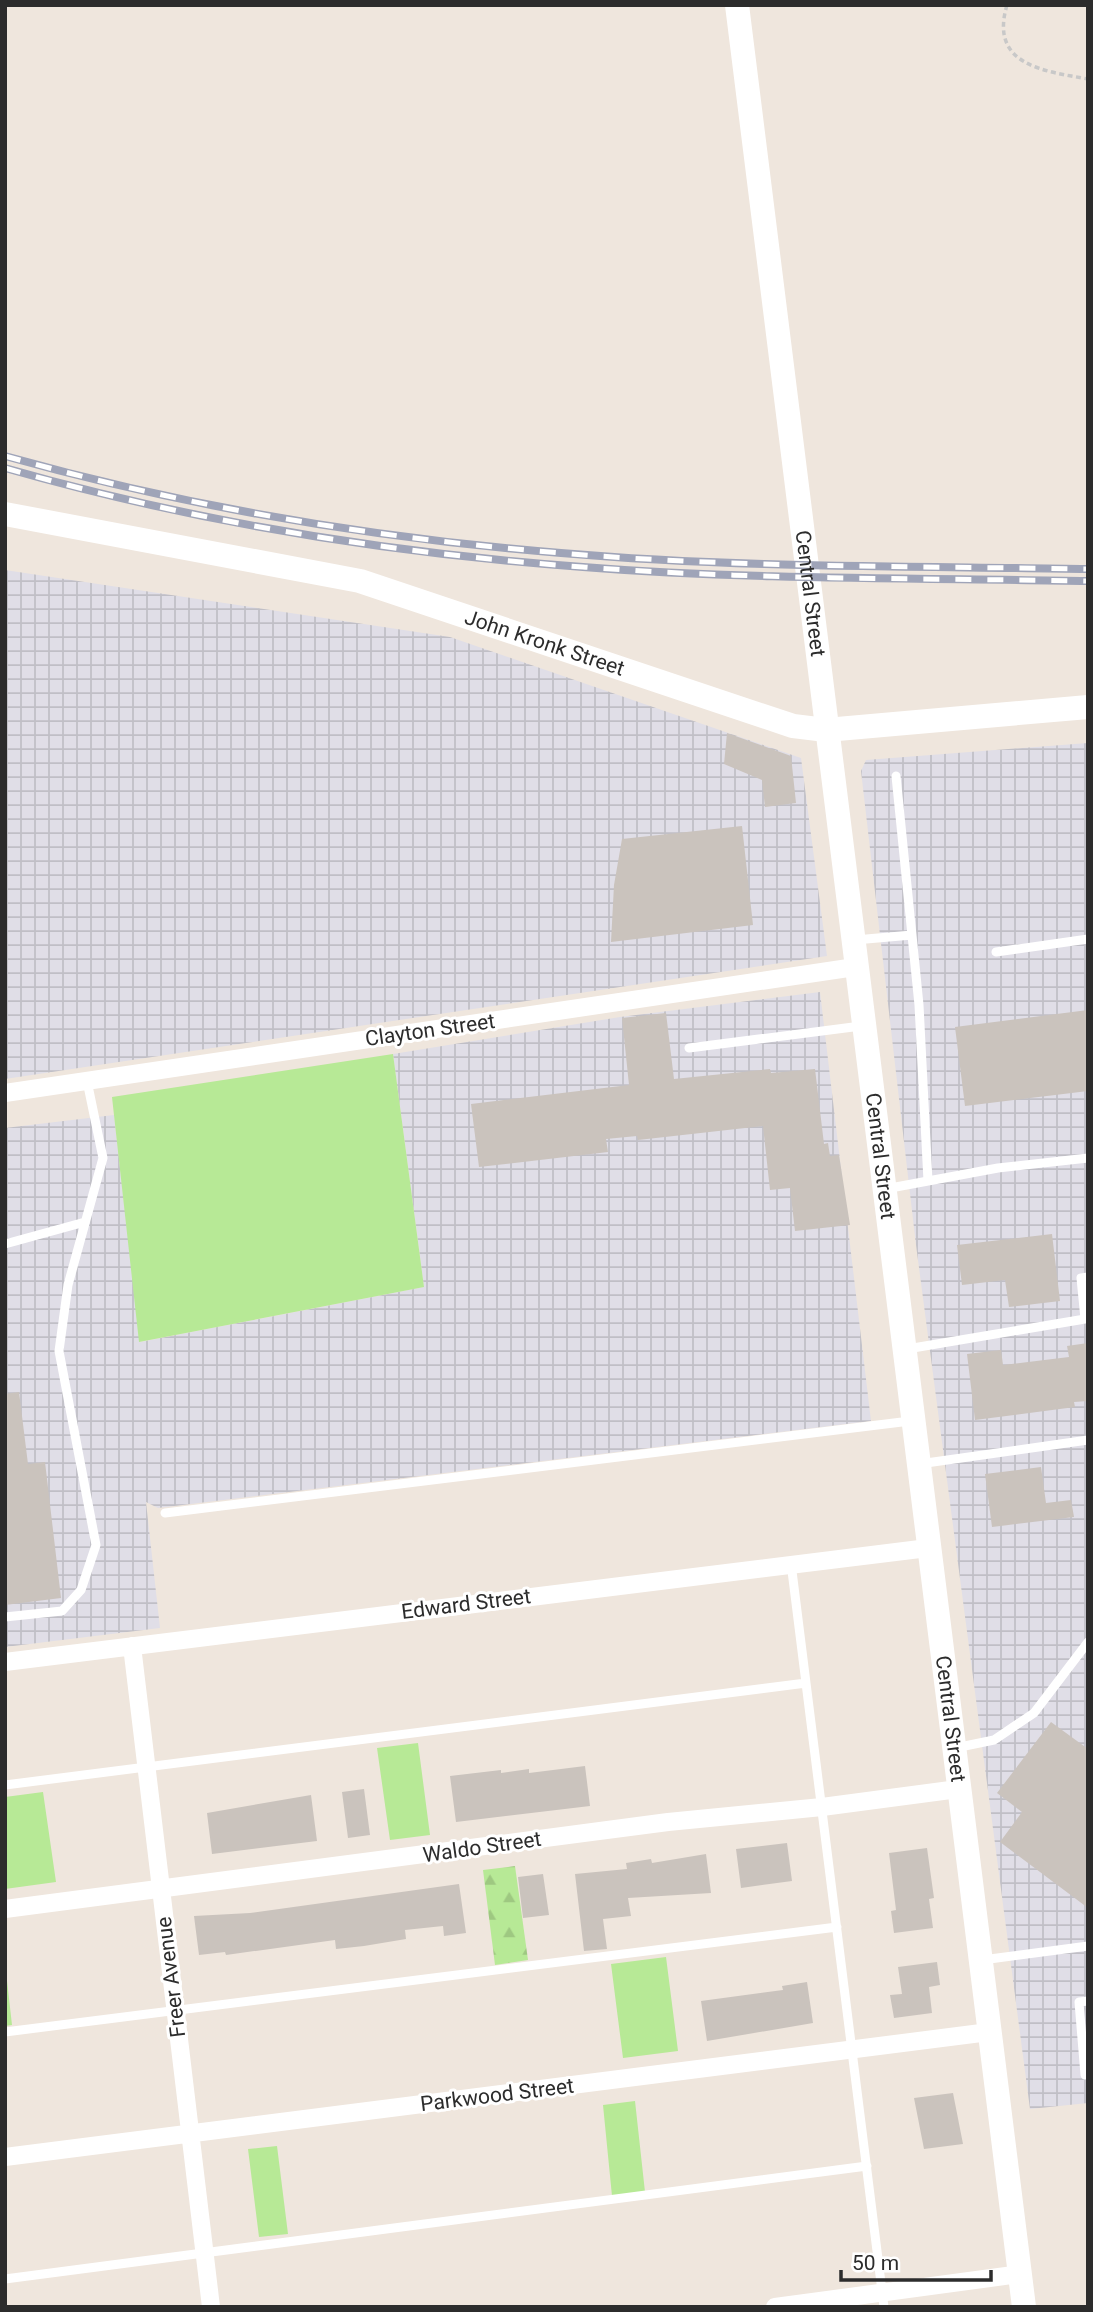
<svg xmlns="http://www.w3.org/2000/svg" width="1093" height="2312" viewBox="0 0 1093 2312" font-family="Roboto,sans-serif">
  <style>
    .industrial { fill: url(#industrial-grid) }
    .grass { fill: #b7e996 }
    .forest { fill: url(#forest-firs) }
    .building { fill: #cac3bd }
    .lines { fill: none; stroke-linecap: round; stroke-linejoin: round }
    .path { stroke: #c8c8c8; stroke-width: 3.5; stroke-dasharray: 5 3.5; stroke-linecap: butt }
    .lane { stroke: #fff; stroke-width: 9 }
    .street { stroke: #fff; stroke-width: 18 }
    .secondary { stroke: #fff; stroke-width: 24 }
    .rail-casing { stroke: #9fa4b8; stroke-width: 8 }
    .rail { stroke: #fff; stroke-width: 5; stroke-dasharray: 16; stroke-linecap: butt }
    .labels { text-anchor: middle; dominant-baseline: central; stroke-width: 6; stroke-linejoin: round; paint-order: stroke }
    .street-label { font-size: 21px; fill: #2c2c2c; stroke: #fff }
  </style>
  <defs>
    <pattern id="industrial-grid" width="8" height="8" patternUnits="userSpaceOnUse" patternTransform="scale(1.75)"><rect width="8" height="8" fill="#e0dee7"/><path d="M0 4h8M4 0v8" fill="none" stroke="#c0bfc6"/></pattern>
    <pattern id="forest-firs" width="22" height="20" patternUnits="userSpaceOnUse" patternTransform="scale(1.75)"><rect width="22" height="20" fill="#b7e996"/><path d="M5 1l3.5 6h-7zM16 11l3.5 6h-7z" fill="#9ec881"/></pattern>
  </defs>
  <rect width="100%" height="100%" fill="#efe6dd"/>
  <!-- industrial -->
  <path class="industrial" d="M5,570L450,637L801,758L827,956L5,1079Z
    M1088,743V2103L1030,2109L916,1245L861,771L866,760Z
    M820,992L871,1421L158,1508L146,1502L160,1628L5,1647V1128L114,1115L140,1342L424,1287L393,1054L620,1017Z"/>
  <!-- grass -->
  <path class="grass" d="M393,1054L424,1287L139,1342L112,1097Z
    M418,1743L430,1835L390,1840L377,1748Z
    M43,1792L56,1882L5,1889V1797Z
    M666,1957L678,2051L623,2058L611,1964Z
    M5,1963L12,2025L5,2026Z
    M635,2101L645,2192L612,2196L603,2105Z
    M277,2146L288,2234L259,2237L248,2149Z"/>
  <!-- forest -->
  <path class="forest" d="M515,1866L528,1960L495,1965L483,1870Z"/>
  <!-- building -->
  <path class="building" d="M727,733L791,756L796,803L765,807L762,780L724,764Z
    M742,826L753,925L611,942L614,885L622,839Z
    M1088,1010V1091L965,1106L955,1027Z
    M666,1013L674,1079L770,1069L771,1073L815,1069L824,1144L828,1143L830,1156L839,1155L850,1225L795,1231L790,1188L770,1190L763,1126L638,1140L637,1136L606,1139L608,1152L479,1167L471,1104L629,1085L622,1018Z
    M1052,1234L1060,1301L1009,1307L1005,1280L962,1285L957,1245Z
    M1088,1343V1401L1074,1402L1075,1407L975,1420L967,1354L1001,1350L1003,1365L1069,1357L1067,1346Z
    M19,1392L28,1464L45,1462L61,1598L5,1605V1394Z
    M1041,1467L1046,1503L1071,1500L1074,1517L992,1527L985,1474Z
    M1051,1722L1088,1749V1908L1000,1842L1022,1812L997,1793Z
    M585,1766L590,1806L456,1822L450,1776L501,1770V1773L529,1769V1773Z
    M364,1789L370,1835L348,1838L342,1792Z
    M311,1795L317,1841L212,1854L207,1813Z
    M787,1843L792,1881L741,1888L736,1849Z
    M927,1848L934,1898L929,1899L933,1928L894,1933L891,1911L896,1910L889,1853Z
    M706,1854L711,1893L628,1898L631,1916L603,1919L607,1949L584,1951L575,1874L627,1869L626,1863L651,1859L652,1863Z
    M543,1874L549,1915L523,1918L518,1877Z
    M459,1884L466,1933L444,1936L443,1926L405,1930L406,1939L364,1946L336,1949L335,1940L226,1955L225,1952L199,1955L194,1916L250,1913Z
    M937,1962L940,1985L929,1987L932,2013L894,2018L890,1995L902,1994L898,1967Z
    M807,1982L813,2023L707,2041L701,2001L783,1990L782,1986Z
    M953,2093L963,2144L924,2149L914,2098Z"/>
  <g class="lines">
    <!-- path -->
    <path class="path" d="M1007,5C989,65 1043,71 1088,79"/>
    <!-- lane -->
    <path class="lane" d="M896,776L919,1005L928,1181
      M855,940L912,935
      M996,952L1088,939
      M689,1048L861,1026
      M885,1189L998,1168L1088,1158
      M5,1244L85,1222
      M907,1349L1085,1319L1081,1278L1088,1277
      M919,1464L1088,1440
      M165,1513L910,1421
      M791,1563L884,2307
      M5,1617L62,1611L81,1590L96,1545L59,1351L68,1285L103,1158L87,1081
      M955,1748L994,1740L1034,1713L1088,1642
      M5,1785L806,1683
      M982,1960L1088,1946
      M5,2032L837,1927
      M1085,2075L1079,2002L1088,2001
      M5,2279L867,2166"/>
    <!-- street -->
    <path class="street" d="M5,1093L855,967
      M132,1646L211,2307
      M5,1662L928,1548
      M5,1909L668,1822L822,1807L958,1789
      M5,2157L989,2032
      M775,2307L1020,2274"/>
    <!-- secondary -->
    <g class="secondary">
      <path id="s1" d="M737,5L1024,2307"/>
      <path id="s2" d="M5,514L360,581L793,726L826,730L1088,707"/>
    </g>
    <defs>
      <path id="rail" d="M5,456C187,507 373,538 561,553C736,568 913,566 1088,569
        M5,468C194,522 388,553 583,567C751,580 920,578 1088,581"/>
    </defs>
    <!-- rail casing -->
    <use href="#rail" class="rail-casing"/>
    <!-- rail -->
    <use href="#rail" class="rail"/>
  </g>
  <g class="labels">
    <!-- street labels -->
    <g class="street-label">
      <text stroke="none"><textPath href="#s1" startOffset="593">Central Street</textPath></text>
      <text stroke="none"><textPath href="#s2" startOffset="556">John Kronk Street</textPath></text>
      <text transform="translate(430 1030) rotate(-8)">Clayton Street</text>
      <text stroke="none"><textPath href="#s1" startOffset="1160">Central Street</textPath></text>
      <text transform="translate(466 1604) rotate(-7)">Edward Street</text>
      <text stroke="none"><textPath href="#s1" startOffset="1727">Central Street</textPath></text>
      <text transform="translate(482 1847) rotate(-8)">Waldo Street</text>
      <text transform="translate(171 1977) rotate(-97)">Freer Avenue</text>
      <text transform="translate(497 2095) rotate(-7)">Parkwood Street</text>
    </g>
  </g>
  <!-- border -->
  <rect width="1093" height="2312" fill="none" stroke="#2c2c2c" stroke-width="14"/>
  <!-- scale -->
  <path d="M841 2270v10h150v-10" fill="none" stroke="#2c2c2c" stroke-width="3.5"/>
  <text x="852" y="2270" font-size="21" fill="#2c2c2c" stroke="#ffffff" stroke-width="5" paint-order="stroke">50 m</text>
</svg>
